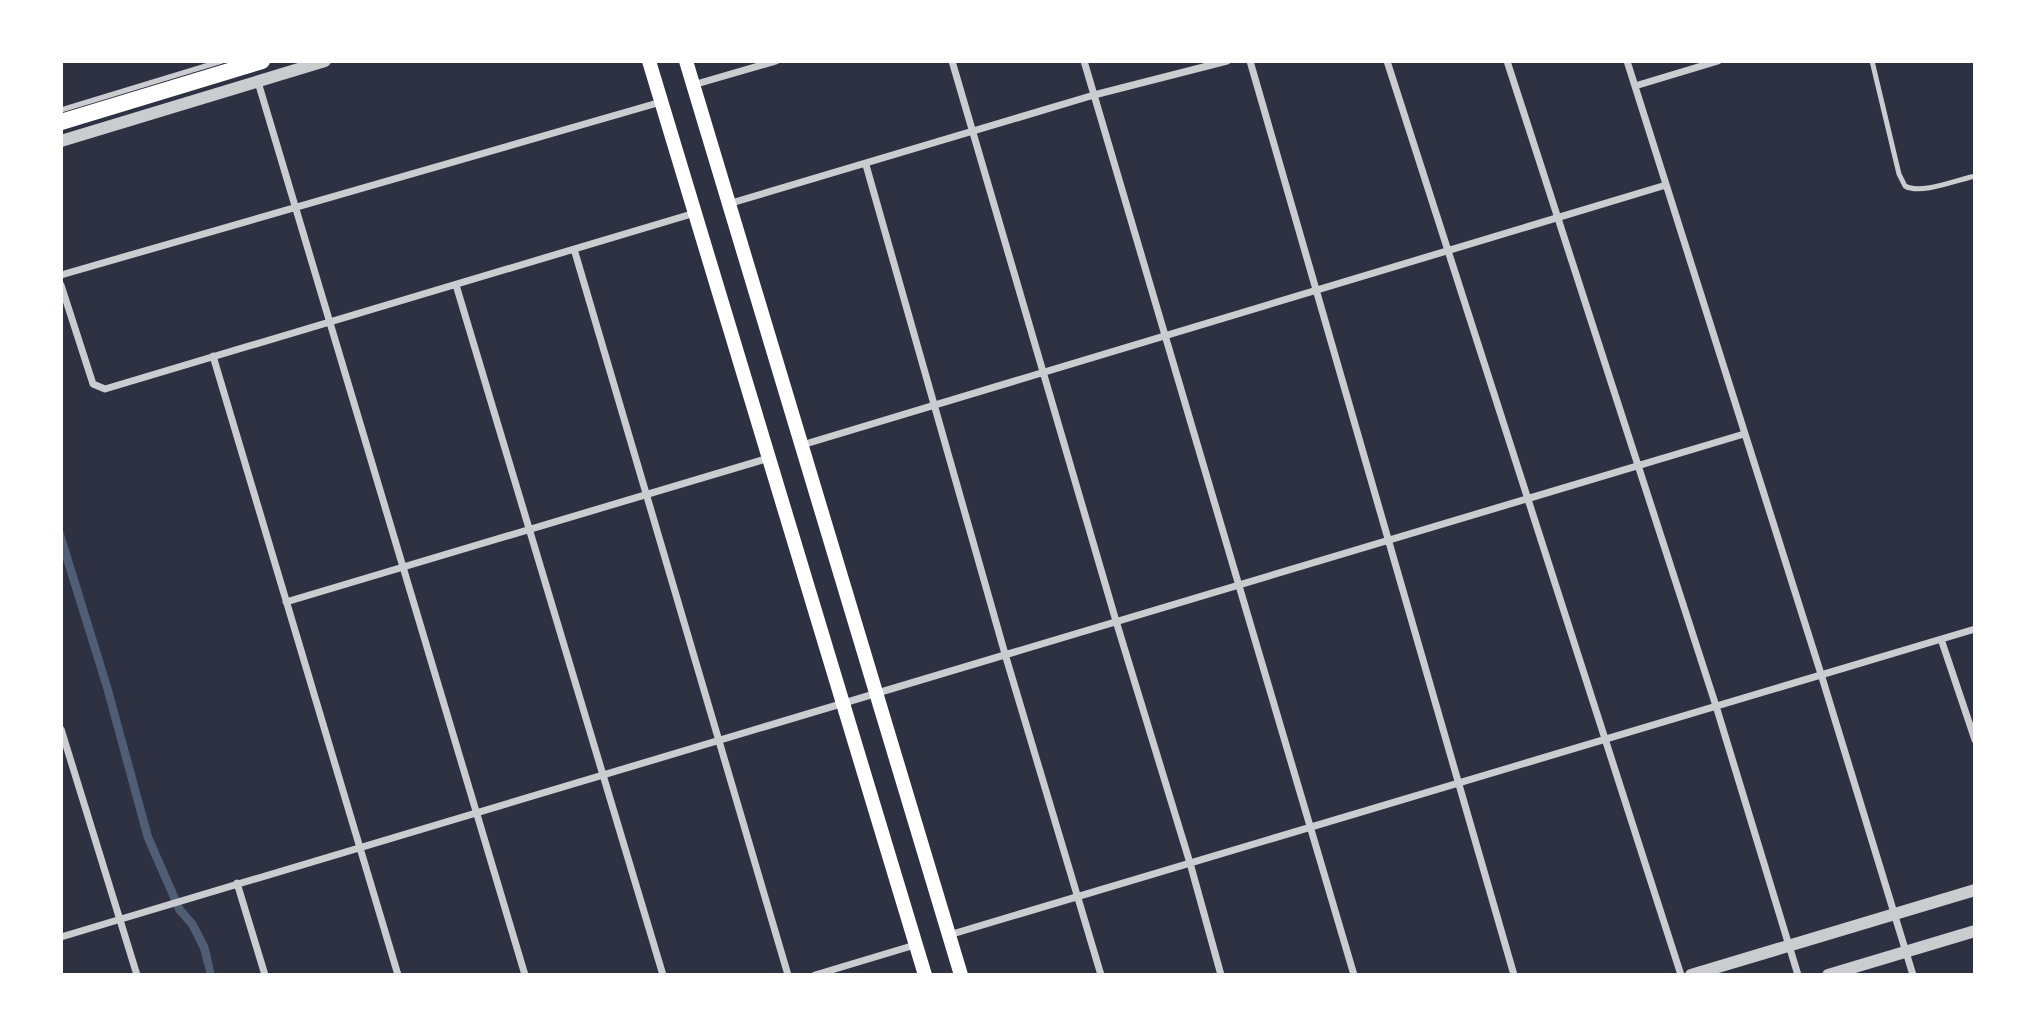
<svg xmlns="http://www.w3.org/2000/svg" width="2036" height="1036" viewBox="0 0 2036 1036" font-family="Inter,sans-serif">
  <style>
    .water { fill: #4f5d75 }
    .lines { fill: none; stroke-linecap: round; stroke-linejoin: round }
    .service { stroke: #caccd0; stroke-width: 5 }
    .minor { stroke: #caccd0; stroke-width: 7 }
    .tertiary { stroke: #caccd0; stroke-width: 12 }
    .secondary { stroke: #fff; stroke-width: 14 }
    .trunk { stroke: #fff; stroke-width: 16 }
  </style>
  <rect width="100%" height="100%" fill="#2d3142"/>
  <!-- water -->
  <path class="water" d="M61,524L111,686L152,836L183,907L196,922L208,945L215,975H207L200,949L189,927L176,912L144,839L103,688L61,553Z"/>
  <g class="lines">
    <!-- service -->
    <path class="service" d="M1872,61L1899,174L1905,186C1920,195 1957,180 1975,176
      M61,110L222,61"/>
    <!-- minor -->
    <path class="minor" d="M952,61L1116,621L1190,863L1221,975
      M1084,61L1354,975
      M1250,61L1514,975
      M1387,61L1681,975
      M1507,61L1716,706L1798,975
      M1627,61L1821,674L1913,975
      M258,82L525,975
      M693,85L776,61
      M1635,86L1718,61
      M866,165L1005,654L1101,975
      M728,204L1094,95L1227,61
      M574,249L788,975
      M61,275L661,102
      M61,285L93,384L105,389L695,213
      M456,285L663,975
      M213,356L398,975
      M802,445L1666,185
      M286,602L769,458
      M1941,639L1975,740
      M61,729L137,975
      M237,883L265,975
      M949,935L1975,629
      M61,937L1744,434
      M815,975L915,945"/>
    <!-- tertiary -->
    <path class="tertiary" d="M61,141L325,61
      M1691,975L1975,890
      M1828,975L1975,931"/>
    <!-- secondary -->
    <path class="secondary" d="M649,61L925,975
      M686,61L961,975"/>
    <!-- trunk -->
    <path class="trunk" d="M61,122L262,61"/>
  </g>
  <!-- border -->
  <rect width="2036" height="1036" fill="none" stroke="#ffffff" stroke-width="126"/>
</svg>
